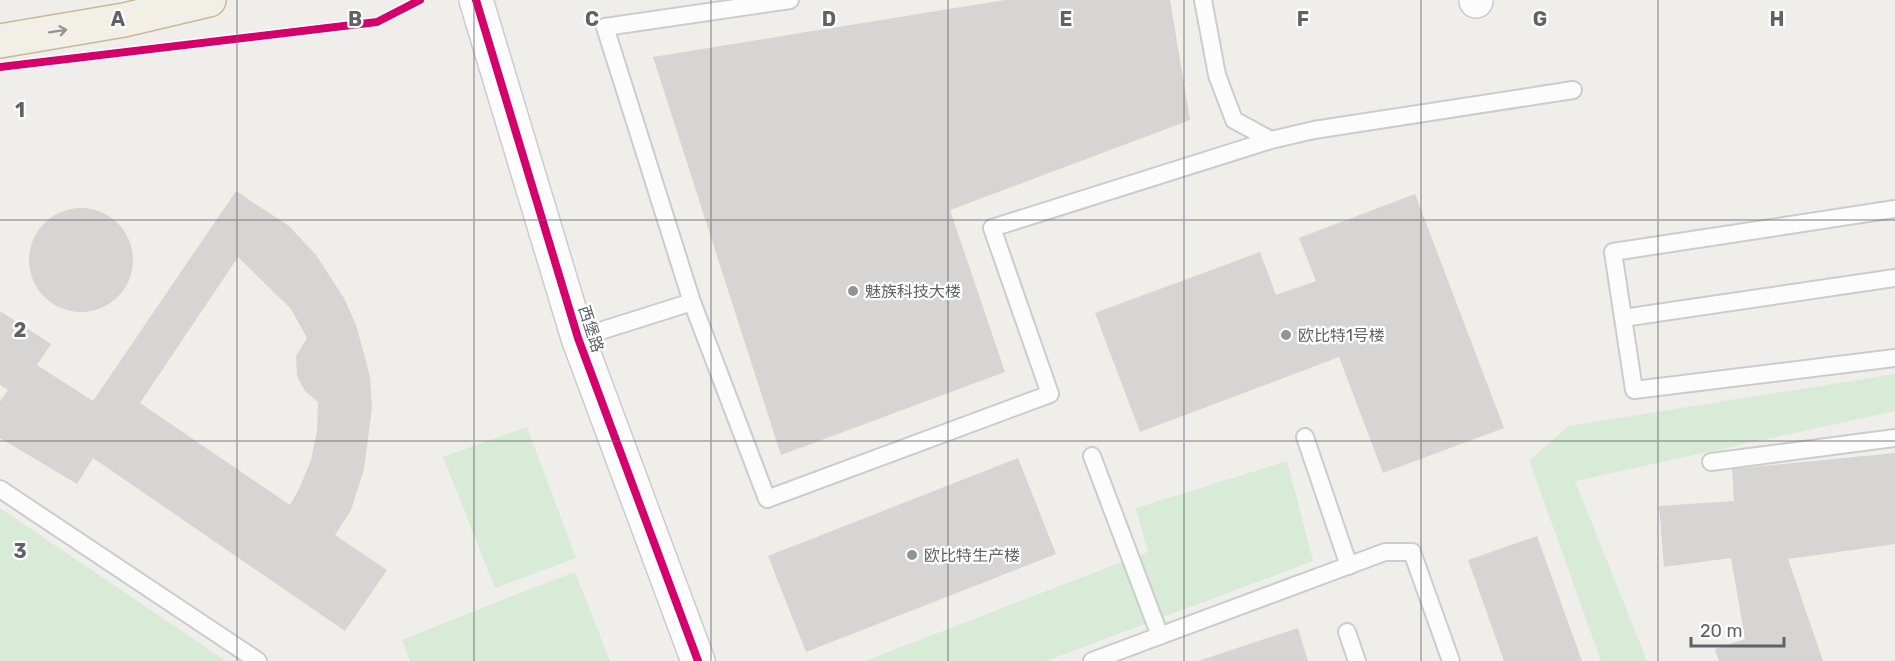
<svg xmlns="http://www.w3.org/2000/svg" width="1895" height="661" viewBox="0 0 1895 661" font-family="Rubik,'Noto Sans SC',sans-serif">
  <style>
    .green { fill: #d8ebd6 }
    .building { fill: #d6d5d3; fill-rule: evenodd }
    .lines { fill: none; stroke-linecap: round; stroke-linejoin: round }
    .service-casing { stroke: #cbcccc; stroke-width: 20 }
    .minor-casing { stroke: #cbcccc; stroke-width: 36 }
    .trunk-casing { stroke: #c8b996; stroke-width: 36 }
    .service { stroke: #fdfcfc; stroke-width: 16 }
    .minor { stroke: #fdfcfc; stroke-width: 33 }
    .trunk { stroke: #f2f0e6; stroke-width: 33 }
    .cycleway-casing { stroke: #fff; stroke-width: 11 }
    .cycleway { stroke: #d6006c; stroke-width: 8 }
    .oneway { stroke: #929494 }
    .grid { fill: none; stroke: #5f6368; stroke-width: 1.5; stroke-opacity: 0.55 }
    .poi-dot { fill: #919496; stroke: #fff; stroke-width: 2 }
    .labels { text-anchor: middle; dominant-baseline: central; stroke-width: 4.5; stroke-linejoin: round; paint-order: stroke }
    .poi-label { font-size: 16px; fill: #5f6368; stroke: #fff; text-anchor: start }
    .street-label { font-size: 16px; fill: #5f6368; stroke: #fff }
    .grid-label { font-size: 20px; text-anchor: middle; font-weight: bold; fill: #5f6368; stroke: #fff; stroke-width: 4.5; stroke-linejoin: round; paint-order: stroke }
  </style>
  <rect width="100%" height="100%" fill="#efeeea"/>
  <!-- green -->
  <path class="green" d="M1895,374V411L1575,481L1647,661H1601L1529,460L1569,426Z
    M527,427L576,558L495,588L443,457Z
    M1287,461L1313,561L1046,661H865L1148,552L1136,508Z
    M0,508L226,661H0Z
    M575,572L610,661H410L402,640L489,605Z"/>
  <!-- building -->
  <path class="building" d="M1005,0H1170L1190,120L950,210L1005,372L781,455L653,57Z
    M236,191L289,226L316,255L344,298L356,325L364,354L370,377L372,408L364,469L351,510L335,535L387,570L345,631L93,458L77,484L0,438V401L8,390L0,385V311L51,344L37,365L93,401ZM238,257L291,309L307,338L296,356L297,376L305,391L318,402L317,432L311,460L299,489L290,505L140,403Z
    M1415,194L1504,428L1383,473L1339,357L1140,432L1095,313L1260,252L1276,295L1316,281L1299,238Z
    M29 260a52 52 0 1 1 104 0a52 52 0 1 1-104 0Z
    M1895,453V544L1788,559L1823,661H1719L1715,649L1745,639L1731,558L1664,567L1659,506L1734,501L1732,469Z
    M1018,458L1056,554L806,652L768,556Z
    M1537,536L1582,661H1504L1468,560Z
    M1298,628L1308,661H1198Z"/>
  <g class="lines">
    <defs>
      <path id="service" d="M1203,0L1217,75L1234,120L1271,140L1314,130L1573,90
        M1895,209L1613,252L1634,390L1895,358
        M692,302L767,499L1050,394L992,228L1271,140
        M1623,318L1895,278
        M578,338L692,302L605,27L790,0
        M1305,437L1349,566
        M1092,456L1160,636
        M1711,462L1895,438
        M0,489L258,661
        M1347,632L1357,661
        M1092,661L1385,552H1412L1451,661"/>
      <path id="minor" d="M476,0L578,338L698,661
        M1476,0V1"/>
      <path id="trunk" d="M0,41L124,20L209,0"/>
    </defs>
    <!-- service casing -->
    <use href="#service" class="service-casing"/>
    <!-- minor casing -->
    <use href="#minor" class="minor-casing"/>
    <!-- trunk casing -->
    <use href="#trunk" class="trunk-casing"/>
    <!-- service -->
    <use href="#service" class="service"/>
    <!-- minor -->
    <use href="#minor" class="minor"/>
    <!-- trunk -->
    <use href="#trunk" class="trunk"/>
    <defs>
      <path id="cycleway" d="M476,0L578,338L698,661
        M0,67L377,22L420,0"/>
    </defs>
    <!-- cycleway casing -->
    <use href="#cycleway" class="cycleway-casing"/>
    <!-- cycleway -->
    <use href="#cycleway" class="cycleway"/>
  </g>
  <!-- one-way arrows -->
  <defs><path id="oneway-shaft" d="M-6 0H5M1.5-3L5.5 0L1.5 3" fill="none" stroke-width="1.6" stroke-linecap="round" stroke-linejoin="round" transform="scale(1.5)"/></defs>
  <use class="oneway" href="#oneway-shaft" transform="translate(58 31) rotate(-9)"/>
  <!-- grid -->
  <path class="grid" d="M237,0V661M474,0V661M711,0V661M948,0V661M1184,0V661M1421,0V661M1658,0V661M0,220H1895M0,441H1895"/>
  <!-- markers -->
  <g class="poi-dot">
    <circle cx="853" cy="291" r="6"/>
    <circle cx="1286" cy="335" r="6"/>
    <circle cx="912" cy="555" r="6"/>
  </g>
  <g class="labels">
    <!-- poi labels -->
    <g class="poi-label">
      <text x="865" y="291">魅族科技大楼</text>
      <text x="1298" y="335">欧比特1号楼</text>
      <text x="924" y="555">欧比特生产楼</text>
    </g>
    <!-- street labels -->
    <g class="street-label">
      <text transform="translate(591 329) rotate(72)">西堡路</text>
    </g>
  </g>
  <g class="grid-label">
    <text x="118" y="26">A</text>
    <text x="355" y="26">B</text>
    <text x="592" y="26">C</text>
    <text x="829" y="26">D</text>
    <text x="1066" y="26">E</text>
    <text x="1303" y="26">F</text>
    <text x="1540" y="26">G</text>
    <text x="1777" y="26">H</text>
    <text x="20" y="117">1</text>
    <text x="20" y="337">2</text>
    <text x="20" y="558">3</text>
  </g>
  <!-- scale -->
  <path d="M1691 637v9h93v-9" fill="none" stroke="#5f6368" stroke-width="3"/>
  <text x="1700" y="637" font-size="18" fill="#5f6368" stroke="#ffffff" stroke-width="4.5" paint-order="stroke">20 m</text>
</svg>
